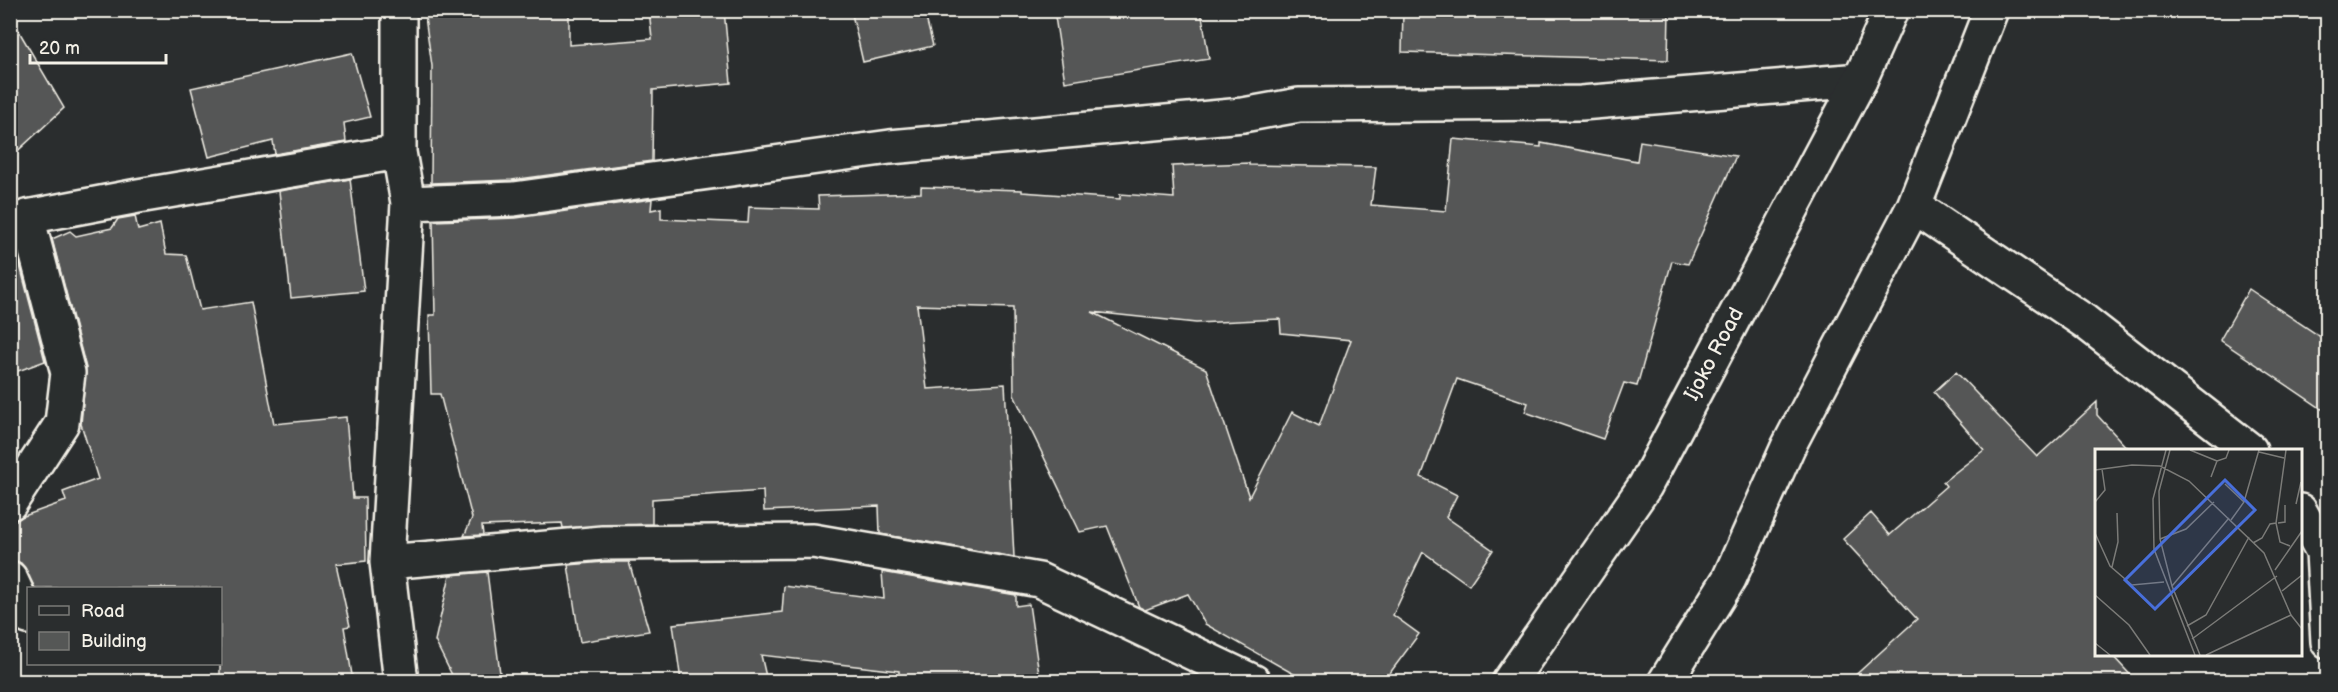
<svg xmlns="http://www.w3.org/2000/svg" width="2338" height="692" viewBox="0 0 2338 692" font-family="'Balsamiq Sans',sans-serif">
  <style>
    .building { fill: #555756; stroke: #f4f1e8; stroke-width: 1.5; fill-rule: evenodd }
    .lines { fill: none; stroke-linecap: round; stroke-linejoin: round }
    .street-casing { stroke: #f4f1e8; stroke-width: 38 }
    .secondary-casing { stroke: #f4f1e8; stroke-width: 38 }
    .street { stroke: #2a2d2e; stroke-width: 33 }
    .secondary { stroke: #2a2d2e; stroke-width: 33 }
    .labels { text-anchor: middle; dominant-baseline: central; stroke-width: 4.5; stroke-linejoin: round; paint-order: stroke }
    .street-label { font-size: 21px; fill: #f4f1e8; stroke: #2a2d2e }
    .inset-road { fill: none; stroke: #7b7b78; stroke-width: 1.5 }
    .view { fill: #486fdb; fill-opacity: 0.15; stroke: #486fdb; stroke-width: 3 }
    .inset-edge { fill: none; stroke: #f4f1e8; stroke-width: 3 }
  </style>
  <rect width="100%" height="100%" fill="#2a2d2e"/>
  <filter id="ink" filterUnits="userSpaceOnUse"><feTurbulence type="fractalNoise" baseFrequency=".0167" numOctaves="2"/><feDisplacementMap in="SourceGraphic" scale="12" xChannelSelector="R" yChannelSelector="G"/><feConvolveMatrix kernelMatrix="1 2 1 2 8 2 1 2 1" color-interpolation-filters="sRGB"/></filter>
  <g filter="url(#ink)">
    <!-- building -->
    <path class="building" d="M424,10H569V45L652,39L649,10H724L731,83L653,90L652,161L512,180L431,183L432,66Z
      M851,10H924L933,46L863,62Z
      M1054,10H1201L1209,59L1065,82Z
      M1403,10H1669L1668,60L1402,52Z
      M10,16L64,108L10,158Z
      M352,53L370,117L344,123L346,142L275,154L273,141L209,157L191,88Z
      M1453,139L1541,147V143L1637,161L1640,141L1736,156L1688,264L1672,261L1637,386L1624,383L1603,439L1525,412L1528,403L1457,379L1421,477L1457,495L1446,517L1493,550L1469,585L1423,552L1393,615L1419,634L1384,681H1306L1205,624L1188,594L1145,610L1139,607L1107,526L1080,532L1014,395L1013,308L917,305L927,389L1005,384L1014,557L880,534L879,506L764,511L763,491L652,499V524L563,528L562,523L482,526L483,535L464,536L472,518L440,394H431L429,315H435L433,221L516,218L652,199L651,210L661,208V219L748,223L749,207L819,209L818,196L921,193V187L1022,190V192L1120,199V194L1174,198L1172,166L1249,163V165L1376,167L1371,205L1446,211ZM1092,312L1196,323L1280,319L1281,333L1351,340L1319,426L1292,412L1249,497L1206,369Z
      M350,179L364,291L291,298L279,191Z
      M135,216L138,230L160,224L166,254L186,255L200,310L251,302L274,424L346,417L353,498H365L366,561L336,564L350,626L344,627L353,681H220V588H35L21,563L10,559V521L66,501L63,492L98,479L81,424L86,368L52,239L70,231L76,236L112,228L118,219Z
      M17,254L45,361L10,374V257Z
      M2249,289L2328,342V413L2220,340Z
      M1956,372L2037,457L2097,402V415L2129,450H2097V654H2111L2136,681H1849L1917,619L1843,539L1871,513L1890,535L1946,486L1943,482L1984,450L1934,392Z
      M604,562H629L649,631L580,642L568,565Z
      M487,572L501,681H455L435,641L450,575Z
      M882,572L1016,595V606L1029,604L1040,681H899V671L761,655L767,681H681L673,624L782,612L784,586L884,599Z"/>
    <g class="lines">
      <defs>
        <path id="street" d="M399,10V152L408,203L387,562L401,682
          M408,203L514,199L890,147L1243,115L1299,105L1581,103L1860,80
          M1914,206L2084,321L2250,450
          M10,225L27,217L138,196L399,152
          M10,503L62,423L68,373L27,217
          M2300,511L2323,552L2328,642
          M387,562L603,543L813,541L1039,580L1254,682
          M10,578L28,617
          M1665,682L1729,579L1788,447L1914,206L1991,10"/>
        <path id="secondary" d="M1509,682L1645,486L1860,80L1891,10"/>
      </defs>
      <!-- street casing -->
      <use href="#street" class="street-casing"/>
      <!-- secondary casing -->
      <use href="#secondary" class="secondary-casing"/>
      <!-- street -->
      <use href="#street" class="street"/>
      <!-- secondary -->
      <use href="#secondary" class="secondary"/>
    </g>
  </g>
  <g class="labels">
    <!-- street labels -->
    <g class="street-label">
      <text transform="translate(1714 354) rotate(-62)">Ijoko Road</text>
    </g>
  </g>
  <!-- overview -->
  <g transform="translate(2095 449)">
    <rect width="207" height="207" fill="#2a2d2e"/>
    <path class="inset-road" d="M71,1L58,50L59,100L100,206M75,1L64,42L65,90L77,137L105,206M95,1L122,12L116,28M164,3L189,9M122,12L131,9L134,1M0,21L37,16L65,17L94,32L169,104L196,166L207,180M130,35L149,53M0,53L10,41L7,20M201,55L206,33M136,71L149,53L164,1M181,74L185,93L195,97M183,74L190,73V56M0,84L15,117L37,136L69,133M65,90L91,80L119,53M158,94L167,89L175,75L181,74L191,1M17,118L23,93L22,64M180,121L207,82M77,137L134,69M187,142L207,126M0,146L34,176L55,206M92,177L111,166L154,88M97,190L182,127M0,194L15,206M111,206L196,166"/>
    <path class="view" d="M130,31L160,61L60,160L30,131Z"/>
    <rect width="207" height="207" class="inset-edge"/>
  </g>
  <!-- margin -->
  <rect width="2338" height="692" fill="none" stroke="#2a2d2e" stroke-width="36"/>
  <rect x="18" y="18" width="2302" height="656" fill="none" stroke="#f4f1e8" stroke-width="2" filter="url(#ink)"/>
  <!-- legend -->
  <rect x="27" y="587" width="195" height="78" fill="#2a2d2e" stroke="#7b7b78" stroke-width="1.5"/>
  <rect x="39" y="606" width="30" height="9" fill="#2a2d2e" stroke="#7b7b78" stroke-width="1.5"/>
  <text x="81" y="617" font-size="18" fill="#f4f1e8">Road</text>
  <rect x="39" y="632" width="30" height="18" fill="#555756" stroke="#7b7b78" stroke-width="1.5"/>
  <text x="81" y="647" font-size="18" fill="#f4f1e8">Building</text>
  <!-- scale -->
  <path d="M30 54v9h136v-9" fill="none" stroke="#f4f1e8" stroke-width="3"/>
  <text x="39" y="54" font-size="18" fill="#f4f1e8" stroke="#2a2d2e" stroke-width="4.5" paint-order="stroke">20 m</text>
</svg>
